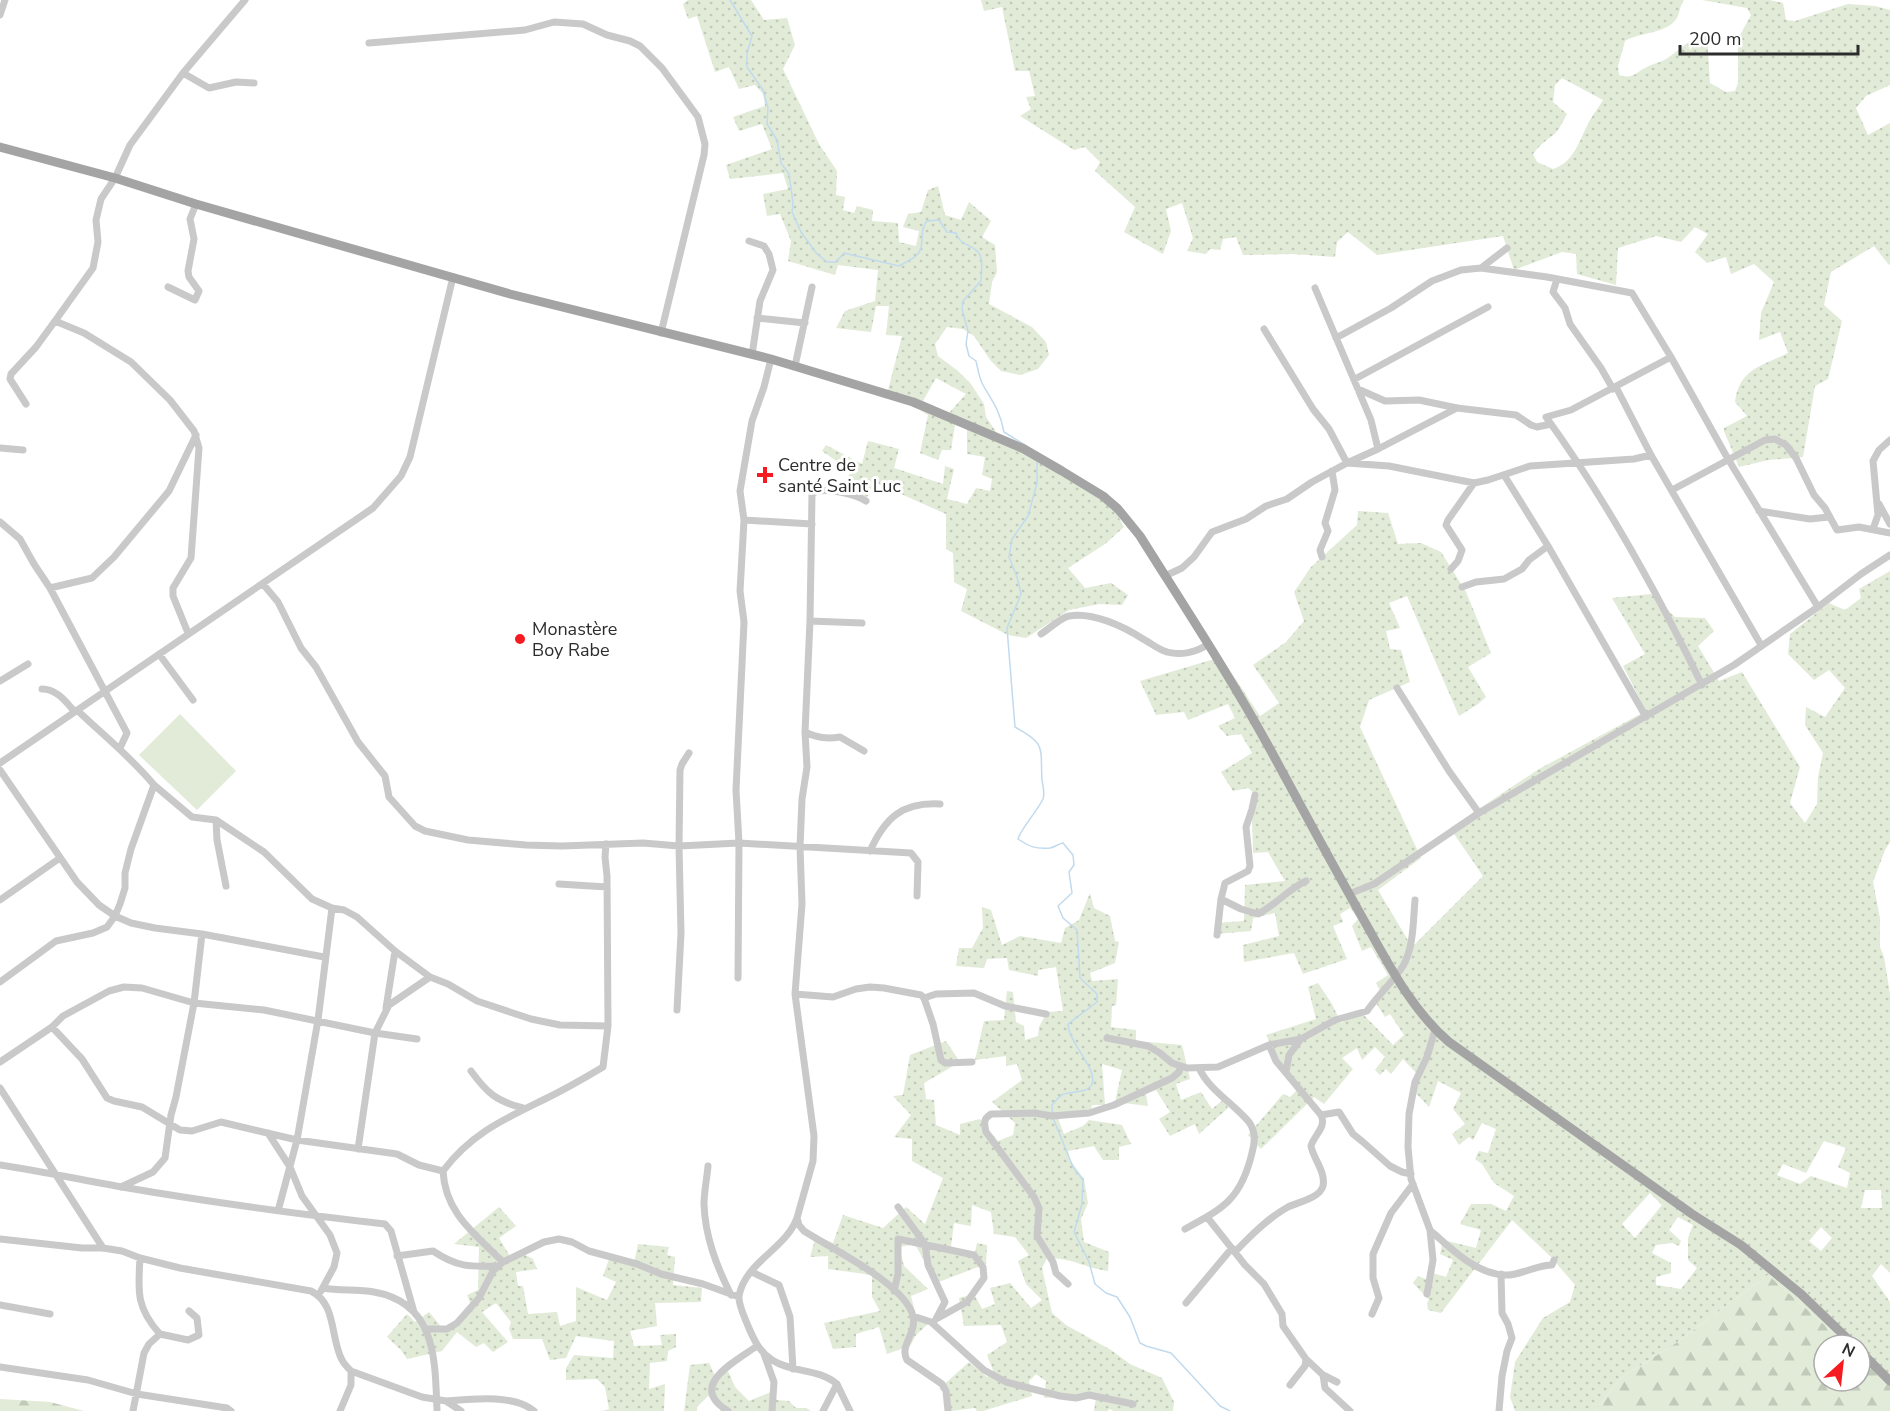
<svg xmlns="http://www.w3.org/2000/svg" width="1890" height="1411" viewBox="0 0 1890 1411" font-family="'Nunito Sans',sans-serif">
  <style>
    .green { fill: url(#green-dots); fill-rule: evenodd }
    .forest { fill: url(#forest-firs) }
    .pitch { fill: #e1ebd7 }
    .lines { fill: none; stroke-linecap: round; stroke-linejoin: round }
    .stream { stroke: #c1daee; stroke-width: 1.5 }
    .minor { stroke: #c9c9c9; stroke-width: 7 }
    .major { stroke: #a4a4a4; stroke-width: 9 }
    .poi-dot { fill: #f61b21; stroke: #fff; stroke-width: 2 }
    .labels { text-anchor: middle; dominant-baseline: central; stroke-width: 6; stroke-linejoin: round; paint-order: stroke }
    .poi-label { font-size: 18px; fill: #2c2c2c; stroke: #fff; text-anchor: start }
  </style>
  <defs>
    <pattern id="green-dots" width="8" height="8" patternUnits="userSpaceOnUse" patternTransform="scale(1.5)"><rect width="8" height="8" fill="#e1ebd7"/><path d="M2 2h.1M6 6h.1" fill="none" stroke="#c1cab9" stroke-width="1.8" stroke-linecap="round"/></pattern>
    <pattern id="forest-firs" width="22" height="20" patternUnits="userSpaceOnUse" patternTransform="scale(1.5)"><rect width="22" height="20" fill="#e1ebd7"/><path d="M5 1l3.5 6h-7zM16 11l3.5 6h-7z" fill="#c1cab9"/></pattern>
  </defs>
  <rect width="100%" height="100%" fill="#fff"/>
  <!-- green -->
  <path class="green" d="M688,0H751L764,20L787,18L795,45L783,69L819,144L837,171L836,195L845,197L843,210L854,213L857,206L873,210L872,221L898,223L899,242L916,246L919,231L903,227L908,214L921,212L928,190L938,186L945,215L961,220L969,202L991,221L982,237L995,245L997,272L992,282L989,304L1032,327L1046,342L1049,355L1038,369L1020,375L1001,371L991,361L974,336L963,329L947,327L935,344L938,356L958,371L971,384L984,404L986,417L997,433L1047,458L1105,492L1124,527L1105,544L1068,568L1085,588L1111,583L1128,595L1122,605L1099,604L1069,610L1026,638L1008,635L961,611L967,589L954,582L953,553L946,549V514L874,482L867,498L842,492L851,471L822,451L826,445L862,464L868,441L899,449L894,468L943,484L945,466L954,469L947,499L967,504L976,488L990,491L992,479L982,475L985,457L967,454V429L955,425L951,450H942L938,460L920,453L928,415L888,390L902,336L886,335L889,306H876L871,332L836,328L845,311L875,301L878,270L838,265L835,275L788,261L791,241L780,214L767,216L763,194L788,189L783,173L730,179L726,165L772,149L762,124L739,131L733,117L765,106L763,94L755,85L739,89L729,67L715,72L697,16L688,19L683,4ZM936,378L966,394L949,413L923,401Z
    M981,0H1684C1680,5 1680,12 1677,18C1667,34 1640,32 1625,41L1618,66L1619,75C1632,79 1634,74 1645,68C1651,64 1660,63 1666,59C1681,50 1689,37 1707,36L1710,83L1726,92L1735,91L1738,83V39L1751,15L1747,8L1702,0H1769L1783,3L1786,20L1795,21L1848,4L1875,6L1890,10V85L1866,96L1856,108L1868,135L1890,123V264L1889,265L1874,246L1831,272L1824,305L1842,321L1828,379L1815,386L1803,457L1768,460L1739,467L1724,431V428L1747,416L1735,402C1739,369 1762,366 1788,353L1780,332L1759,340L1761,313L1774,282L1754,264L1731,274L1726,257L1707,263L1695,252L1708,234L1695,227L1681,242L1656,236L1618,248L1616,285L1577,274L1576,254L1562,252L1514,270L1503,236L1377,255L1348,232L1337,242L1335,257L1293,254L1243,255L1236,237L1223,239L1220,250L1210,249L1206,254L1187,251L1193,238L1182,203L1166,209L1171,231L1163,254L1124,232L1135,207L1095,171L1100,162L1085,147L1074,150L1020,116L1031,109L1026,97L1035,96L1029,71H1015L1002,7L984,11ZM1562,78L1603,100C1599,107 1594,113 1590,120C1580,138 1575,162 1553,169L1537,162L1533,154C1539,146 1544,142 1552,136C1559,131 1563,121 1567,114L1553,102L1555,85Z
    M1358,511L1388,513L1398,544L1421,543L1441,552L1466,592L1491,653L1468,667L1486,697L1478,704L1459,716L1407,596L1389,603L1400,628L1386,631L1390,649L1401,650L1410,682L1369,700L1360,727L1421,858L1378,890L1412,947L1483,876L1450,828L1539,769L1646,711L1623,666L1645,654L1612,598L1651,594L1675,617L1705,618L1714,631L1698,646L1719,681L1742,672L1800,767L1790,803L1805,823L1817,804L1818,777L1823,753L1805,725L1806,707L1825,717L1845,688L1829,670L1814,680L1788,654L1790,634L1829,603L1845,610L1861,598L1859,589L1890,571V842L1885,850L1873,882L1880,918V947L1884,957L1890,994V1273L1881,1264L1872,1276L1890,1302V1384L1860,1356V1345H1847L1768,1275L1676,1343L1621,1378L1595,1411H1515L1510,1397L1515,1362L1543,1318L1570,1302L1575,1285L1551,1257L1512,1220L1441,1313L1428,1310L1427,1303L1429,1300L1413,1283L1418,1276L1428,1280L1433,1273L1446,1277L1453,1260L1440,1254L1443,1240L1476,1248L1481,1230L1460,1224L1471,1204H1491L1506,1211L1514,1196L1494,1183L1482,1164L1475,1159L1479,1151L1488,1153L1496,1129L1482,1123L1473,1140L1469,1137L1459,1145L1452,1134L1465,1124L1453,1109L1461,1093L1438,1081L1429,1107L1411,1088L1418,1075L1403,1059L1391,1074L1386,1069L1380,1075L1375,1070L1385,1057L1375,1047L1362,1060L1357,1048L1342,1058L1353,1069L1324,1104L1314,1097L1261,1149L1248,1135L1283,1094L1290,1097L1296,1091L1266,1035L1316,1019L1308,987L1318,983L1332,1004L1341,1023L1360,1011L1393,1045L1404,1035L1390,1014L1385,1017L1374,1000L1382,995L1376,983L1388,975L1371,947L1362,951L1352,926L1358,919L1350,908L1340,914L1343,922L1333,926L1347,959L1303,974L1294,953L1244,962L1243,945L1279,936L1275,913L1253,918L1251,931L1215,934V923L1244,921L1245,885L1285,881L1268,852L1253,853L1252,820L1257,796L1248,788L1233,791L1221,772L1252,753L1241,734L1227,736L1218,726L1235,718L1228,704L1188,720L1184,712L1156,715L1140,681L1221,657L1260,716L1279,703L1253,665L1286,642L1304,621L1294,592L1311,567L1357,525ZM1824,1141L1846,1148L1838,1167L1850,1173L1847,1188L1811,1176L1800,1184L1777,1175L1783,1164L1806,1173ZM1865,1190H1881L1882,1208H1861ZM1650,1193L1662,1205L1635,1238L1622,1224ZM1678,1217L1693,1225L1688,1238V1260L1697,1268L1681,1289L1656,1285V1277L1671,1273V1263L1652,1253L1656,1245L1672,1243L1679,1246L1681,1241L1669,1230ZM1821,1227L1832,1238L1821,1251L1809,1241Z
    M1090,893L1094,908L1110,916L1115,941L1119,942L1115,963L1090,973L1092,981L1118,979L1116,1005L1112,1006L1111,1027L1136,1030V1041L1182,1045L1190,1079L1176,1084L1181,1100L1201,1092L1212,1109L1224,1099L1228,1108L1199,1134L1195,1124L1170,1136L1159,1119L1170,1112L1156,1090L1146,1094L1148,1106L1115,1102L1122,1070L1102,1064L1105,1105H1092L1091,1109L1057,1116L1064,1134L1083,1126L1089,1120L1122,1125L1131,1144L1119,1147V1160H1103L1094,1146L1068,1151L1070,1160L1084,1179L1088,1203L1081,1219L1084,1242L1109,1252L1108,1271C1085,1268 1073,1258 1047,1258L1042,1268L1052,1313L1066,1325L1111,1350L1130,1364L1162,1378L1174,1402L1173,1411H1114L1109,1409L1108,1411H1094L1096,1397L1079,1395L1044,1398L1046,1381L1036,1374L1029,1381L1032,1396L983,1411H977L975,1408L951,1411L947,1394L939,1389L969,1362L987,1377L994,1373L987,1355L1007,1342L1001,1325L964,1326L959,1298L974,1294L982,1309L995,1304L990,1288L1010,1283L1031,1308L1042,1300L1026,1284L1018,1261L1029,1255L1015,1237L994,1234L991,1212L972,1205L971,1226L954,1223L951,1247L975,1253L977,1243L987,1245L986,1264L936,1283L915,1244L899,1247L904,1266L928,1289L911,1296L916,1316L928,1324L916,1335L910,1346L887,1354L879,1327L856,1334V1347L833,1349L824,1323L880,1311L872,1297V1275L828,1269V1256L810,1257L816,1236L833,1243L843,1215L883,1228L906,1207L925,1224L943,1178L912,1161V1139L894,1137L911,1115L893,1096L903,1095L910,1055L946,1041L960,1062L924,1083L926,1099L934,1100L936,1125L960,1135V1124L980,1119L998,1141L1013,1135L1015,1123L992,1102L1022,1080L1017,1064L1006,1066V1056L975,1060L984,1021L1004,1020L1007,991L1013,992L1016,1022L1024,1026L1025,1040L1038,1036L1039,1027L1047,1012L1063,1011L1056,967L1038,970V976L1009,970L1007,958L987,959L984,968L956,966L959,948H972L983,928L982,907L991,910L1002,945L1020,936L1061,943L1065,928L1079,920Z
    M499,1207L516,1226L499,1238L511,1258L520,1252L533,1259L537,1269L516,1272L518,1286H523L528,1314L557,1312L560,1326L576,1321V1287L607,1300L616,1282L603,1276L609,1259L634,1263L638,1244L669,1247L667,1255L675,1257L673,1285L702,1288L701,1302L655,1303L657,1326L630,1331L634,1346L662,1345L660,1335L676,1334V1347L668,1351L667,1361L650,1363L649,1389L665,1384L664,1411H602L609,1409L605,1387L597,1379L566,1380V1368L574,1355L613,1358L614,1341L576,1336L566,1358L550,1360L542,1339H513L509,1329L511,1322L496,1303L482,1312L508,1342L493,1352L484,1343L476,1347L457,1332L442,1351L407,1359L401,1350L387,1337L407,1314L415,1322L429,1312L444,1330L472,1307L467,1295L478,1290L479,1247L454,1244Z
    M709,1363L715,1376L728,1371L735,1387L749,1401L771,1392L777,1400L789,1401L796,1408H806L811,1411H720L722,1406L708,1396L697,1407V1411H684L690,1365Z"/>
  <!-- forest -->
  <path class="forest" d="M1768,1275L1847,1345H1824V1381H1860V1356L1890,1384V1411H1595L1621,1378L1676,1343Z
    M0,1399L50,1402L84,1411H0Z"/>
  <!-- pitch -->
  <path class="pitch" d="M180,714L236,771L197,810L139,755Z"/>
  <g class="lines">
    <!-- stream -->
    <path class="stream" d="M730,0L752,36L747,53V67L763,90L768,108L767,124L777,140L781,163L789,174L793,203L792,212L801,232L817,254L827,262H836L844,253L899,266C904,263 913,259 917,255C926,246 918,231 927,221L939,220L947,232L956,233C961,247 970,243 978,252C984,258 981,273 981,281L963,301L962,309L968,331L966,344L969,356L976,361C978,369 979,378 983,385C993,402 1000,411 1004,432L1025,445
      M1037,462V483L1028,516L1012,539L1009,557L1017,577L1021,594L1007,628L1015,727C1047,744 1040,748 1042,780C1043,786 1045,793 1043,799C1038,810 1020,830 1018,839C1030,847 1035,849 1050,848C1055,847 1058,844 1063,843L1073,855L1074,865L1069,872L1072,893L1058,906L1063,918L1077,930L1080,978L1097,994V1002L1068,1024C1068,1042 1098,1069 1092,1084C1087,1095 1069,1090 1062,1095C1058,1097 1055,1102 1052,1105V1113
      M1053,1118L1073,1167L1083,1180L1082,1204L1074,1232L1089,1262L1095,1284L1106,1293L1117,1297L1130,1317L1140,1343L1146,1346L1171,1353L1220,1406L1230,1411"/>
    <!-- minor -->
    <path class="minor" d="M0,15L5,0
      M369,43L525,30L554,22L583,24L607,35L630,41L640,46L662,68L698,117L705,144L704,155L661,333
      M183,73L209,88L236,82L254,83
      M749,241L764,246L769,254L773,270L760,301L752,355
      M1481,268L1507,248
      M1557,279L1553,292L1565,308L1570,324L1601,368L1613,389
      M168,287L195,300L199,291L189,277L188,271L194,239L190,219L196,204
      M1315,288L1371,420L1378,449
      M757,318L805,323
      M1264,329L1313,409L1329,429L1347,463L1389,466L1474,483L1488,480L1530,466L1634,459L1651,455
      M1336,338L1391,308L1432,281L1461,270L1481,268L1547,277L1632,293L1671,357L1728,459L1818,607
      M1671,357L1571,410L1546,417C1607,501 1657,592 1702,685
      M795,366L812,287
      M1355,379L1488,307
      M1616,387L1651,455L1761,645
      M1358,389L1385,401L1419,400L1457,408L1516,415L1531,425L1537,427L1551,424
      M26,404L10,379L11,374L36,347L55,321
      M0,448L23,450
      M1504,475L1548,546L1646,717
      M1672,490L1765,440L1775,439L1786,445L1796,458L1814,495L1825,508L1837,530L1859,527L1890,533
      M866,501C855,494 822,486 812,494L810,621L805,732L807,767L802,799L800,847L802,904L795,994L814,1136L813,1161L797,1218L799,1225L804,1231C832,1249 905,1284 913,1316C917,1334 899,1345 907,1360L942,1384L946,1391L948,1411
      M1879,504L1890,524
      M1759,511L1810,519L1829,517
      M744,520L812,524
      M0,522L20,539L34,564L50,588L127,733L120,748
      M1873,529L1878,515L1873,461L1879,450L1890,440
      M1322,557L1320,550L1328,531L1325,523L1335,490L1332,471
      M1451,569L1458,561L1462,550L1446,525L1448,520L1474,483
      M1165,576L1182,568L1194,557L1212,532L1246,519L1266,506L1287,499L1312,482L1347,463L1378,449L1457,408
      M263,584L278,602L301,648L316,667L358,742L385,776L389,797L415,826L425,831L468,840L526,845L562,846L643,843L679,846L739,843L911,853L918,862L917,896
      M1462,587L1476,582L1504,579L1522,569L1529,560L1548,546
      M50,588L92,578L114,557L169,491L196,435
      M810,621L862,623
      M188,633L173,596V588L191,558L199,448L194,431L170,400L131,362L84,333L55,321L93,268L98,242L96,220L101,199L115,178L130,145L183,73L245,0
      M1041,634C1049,629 1060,618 1069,616C1093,612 1123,626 1143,639C1151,643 1159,650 1167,652C1181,656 1196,652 1207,645
      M159,654L193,700
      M0,681L28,664
      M1397,688L1449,771L1479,813
      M42,689C57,689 66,702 75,712
      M805,732C818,738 827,739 840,737L864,751
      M0,763L373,508L401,476L410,457L453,277
      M0,770L77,882L99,905L115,916L131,923L155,928L202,934L324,957
      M154,785L192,817L216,820L264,852L312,899L332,908L318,1020L297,1140L278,1211
      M216,820L217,840L226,886
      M870,851C885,818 902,802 940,804
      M559,884L607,887
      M1349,894L1374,884L1479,813L1734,665L1818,607L1861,574L1890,555
      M1221,899L1241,909L1258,914C1276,905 1288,889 1306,881
      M0,900L60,858
      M332,908L344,910L357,917L395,951L430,977L448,984L477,1001L531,1019L560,1025L608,1026
      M1217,935L1221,899L1225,883L1248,871L1250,866L1246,827L1252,809L1255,795
      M738,978L739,843L736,790L744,622L740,591L744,520L740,491L752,421L764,387L771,359
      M0,982L56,941L93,933L107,927L115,916L120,904L125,888V873L131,849L154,785C131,757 103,735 77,710
      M795,994L833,997L856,989L870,987L884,988L921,995L924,998L933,1024L941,1060L945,1063L972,1062
      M924,998L936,994L974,993L1005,1006L1046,1014
      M386,1008L395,951
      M677,1010L681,933L679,846L680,770L682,764L689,753
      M52,1027L82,1059L107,1098L114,1101L142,1107L180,1130L192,1131L221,1122L297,1140L397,1154L419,1165L443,1171
      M1107,1038L1148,1046L1160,1053L1172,1063L1187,1068L1218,1067L1269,1045L1301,1039
      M1269,1045L1276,1061L1321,1115L1339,1112L1353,1134L1363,1142L1390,1166L1402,1172L1411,1174
      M0,1062L52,1027L63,1016L109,991L124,987L142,988L194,1003L264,1010L375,1033L389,1005L430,977
      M471,1071C487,1093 496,1101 523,1108
      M1286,1072L1289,1055L1301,1039L1335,1020L1367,1011C1378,995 1393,982 1403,966C1414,946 1413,922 1415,900
      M0,1088L103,1248
      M268,1133L290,1167L302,1196L330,1235L337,1253L334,1267L321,1291
      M358,1149L375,1033L417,1039
      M0,1165C41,1171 81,1180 122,1187C209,1202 297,1214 385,1224L391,1231L414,1312
      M708,1166C707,1178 704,1192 704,1204C705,1237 717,1267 731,1295
      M121,1187L153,1172L165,1158L171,1115L176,1097L194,1003L202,934
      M898,1207L925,1244L928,1265L945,1302L936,1319
      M1207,1217L1245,1265L1264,1284L1282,1314L1283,1326L1306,1359L1305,1366L1290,1385
      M797,1218C786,1249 745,1262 739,1296C738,1304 745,1318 748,1326C754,1340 759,1351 772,1360C792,1373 818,1368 837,1384L850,1411
      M1185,1229C1224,1208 1241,1199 1252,1153C1255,1142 1256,1132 1249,1122C1233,1103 1209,1090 1199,1068
      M1430,1230C1450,1248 1477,1275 1506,1275C1522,1275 1536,1265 1552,1265L1554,1260
      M0,1239L82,1248H103L122,1251L140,1258L180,1268L311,1291C337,1304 330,1338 342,1360C344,1364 348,1368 351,1371V1385L340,1411
      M1235,1252C1251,1235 1268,1218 1288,1207C1298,1202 1320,1198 1323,1186C1326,1172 1313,1158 1311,1146C1314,1135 1327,1127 1321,1115
      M397,1256L433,1251C457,1267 469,1267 498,1266
      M503,1262C475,1234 445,1213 443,1171C470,1135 502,1120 541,1101C562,1091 583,1079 603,1067L608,1026L607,876L605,857L606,844
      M752,1272L779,1285L790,1317L793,1369
      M1068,1284L1056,1273L1053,1262L1037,1236L1039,1208L1034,1197L986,1132C984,1123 983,1119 991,1114L1035,1113L1052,1116L1089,1113L1114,1105L1172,1078L1179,1072L1180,1067
      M323,1288C340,1291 357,1289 374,1292C437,1303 435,1361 437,1411
      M894,1291L898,1274V1239L974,1255L983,1267L984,1278L967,1302L938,1318
      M1427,1294L1433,1260L1430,1230L1411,1179L1408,1147L1409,1114L1415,1082L1427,1057L1435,1030
      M1186,1303L1232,1248
      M0,1305L50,1314
      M1372,1314L1379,1298L1373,1278V1254L1391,1213L1413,1184
      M913,1316L931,1322L984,1370L1006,1382L1060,1396L1076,1398L1089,1395L1133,1404
      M426,1329H447L457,1323L479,1298L493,1271L503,1262L544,1242L559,1239L572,1242L589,1251L637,1264L661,1274L703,1284L739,1297
      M160,1334L188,1340L199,1335L197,1318L189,1311
      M764,1354L774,1382L772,1411
      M1306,1359L1323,1375L1325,1388L1350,1411
      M0,1367L88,1380L137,1394L227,1408L231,1411
      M351,1371L422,1397L446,1401L461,1411
      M1323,1375L1337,1382
      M447,1401C472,1399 514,1394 534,1411
      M133,1411L144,1353L149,1344L160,1334C136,1308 138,1291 140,1258
      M728,1411C686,1386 736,1361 757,1346
      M823,1411L837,1384
      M1499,1411L1502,1376L1507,1351L1512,1338L1508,1324L1502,1313L1501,1274"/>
    <!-- major -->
    <path class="major" d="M0,147L115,178L196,204L510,294L771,359L913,402L1024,449L1062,471L1103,496L1118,509L1140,536C1184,606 1230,676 1270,749C1302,808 1333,866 1366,924C1390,967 1412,1010 1449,1042L1692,1214L1741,1245L1801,1294L1854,1345
      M1860,1351L1890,1381"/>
  </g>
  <!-- markers -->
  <g class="poi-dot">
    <path d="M762 466h6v6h6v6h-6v6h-6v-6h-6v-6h6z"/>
    <circle cx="520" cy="639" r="6"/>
  </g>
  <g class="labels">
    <!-- poi labels -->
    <g class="poi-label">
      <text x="778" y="465">Centre de<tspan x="778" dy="21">santé Saint Luc</tspan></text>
      <text x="532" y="629">Monastère<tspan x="532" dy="21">Boy Rabe</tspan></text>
    </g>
  </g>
  <!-- north arrow -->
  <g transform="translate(1842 1363) rotate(27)"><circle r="28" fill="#ffffff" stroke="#ababab" stroke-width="1.5"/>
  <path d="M0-4.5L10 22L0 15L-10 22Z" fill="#f61b21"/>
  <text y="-9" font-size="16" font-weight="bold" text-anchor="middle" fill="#2c2c2c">N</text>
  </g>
  <!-- scale -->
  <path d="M1680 45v9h178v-9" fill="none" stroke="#2c2c2c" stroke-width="3"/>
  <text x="1689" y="45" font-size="18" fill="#2c2c2c" stroke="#ffffff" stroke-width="4.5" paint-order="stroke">200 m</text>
</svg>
